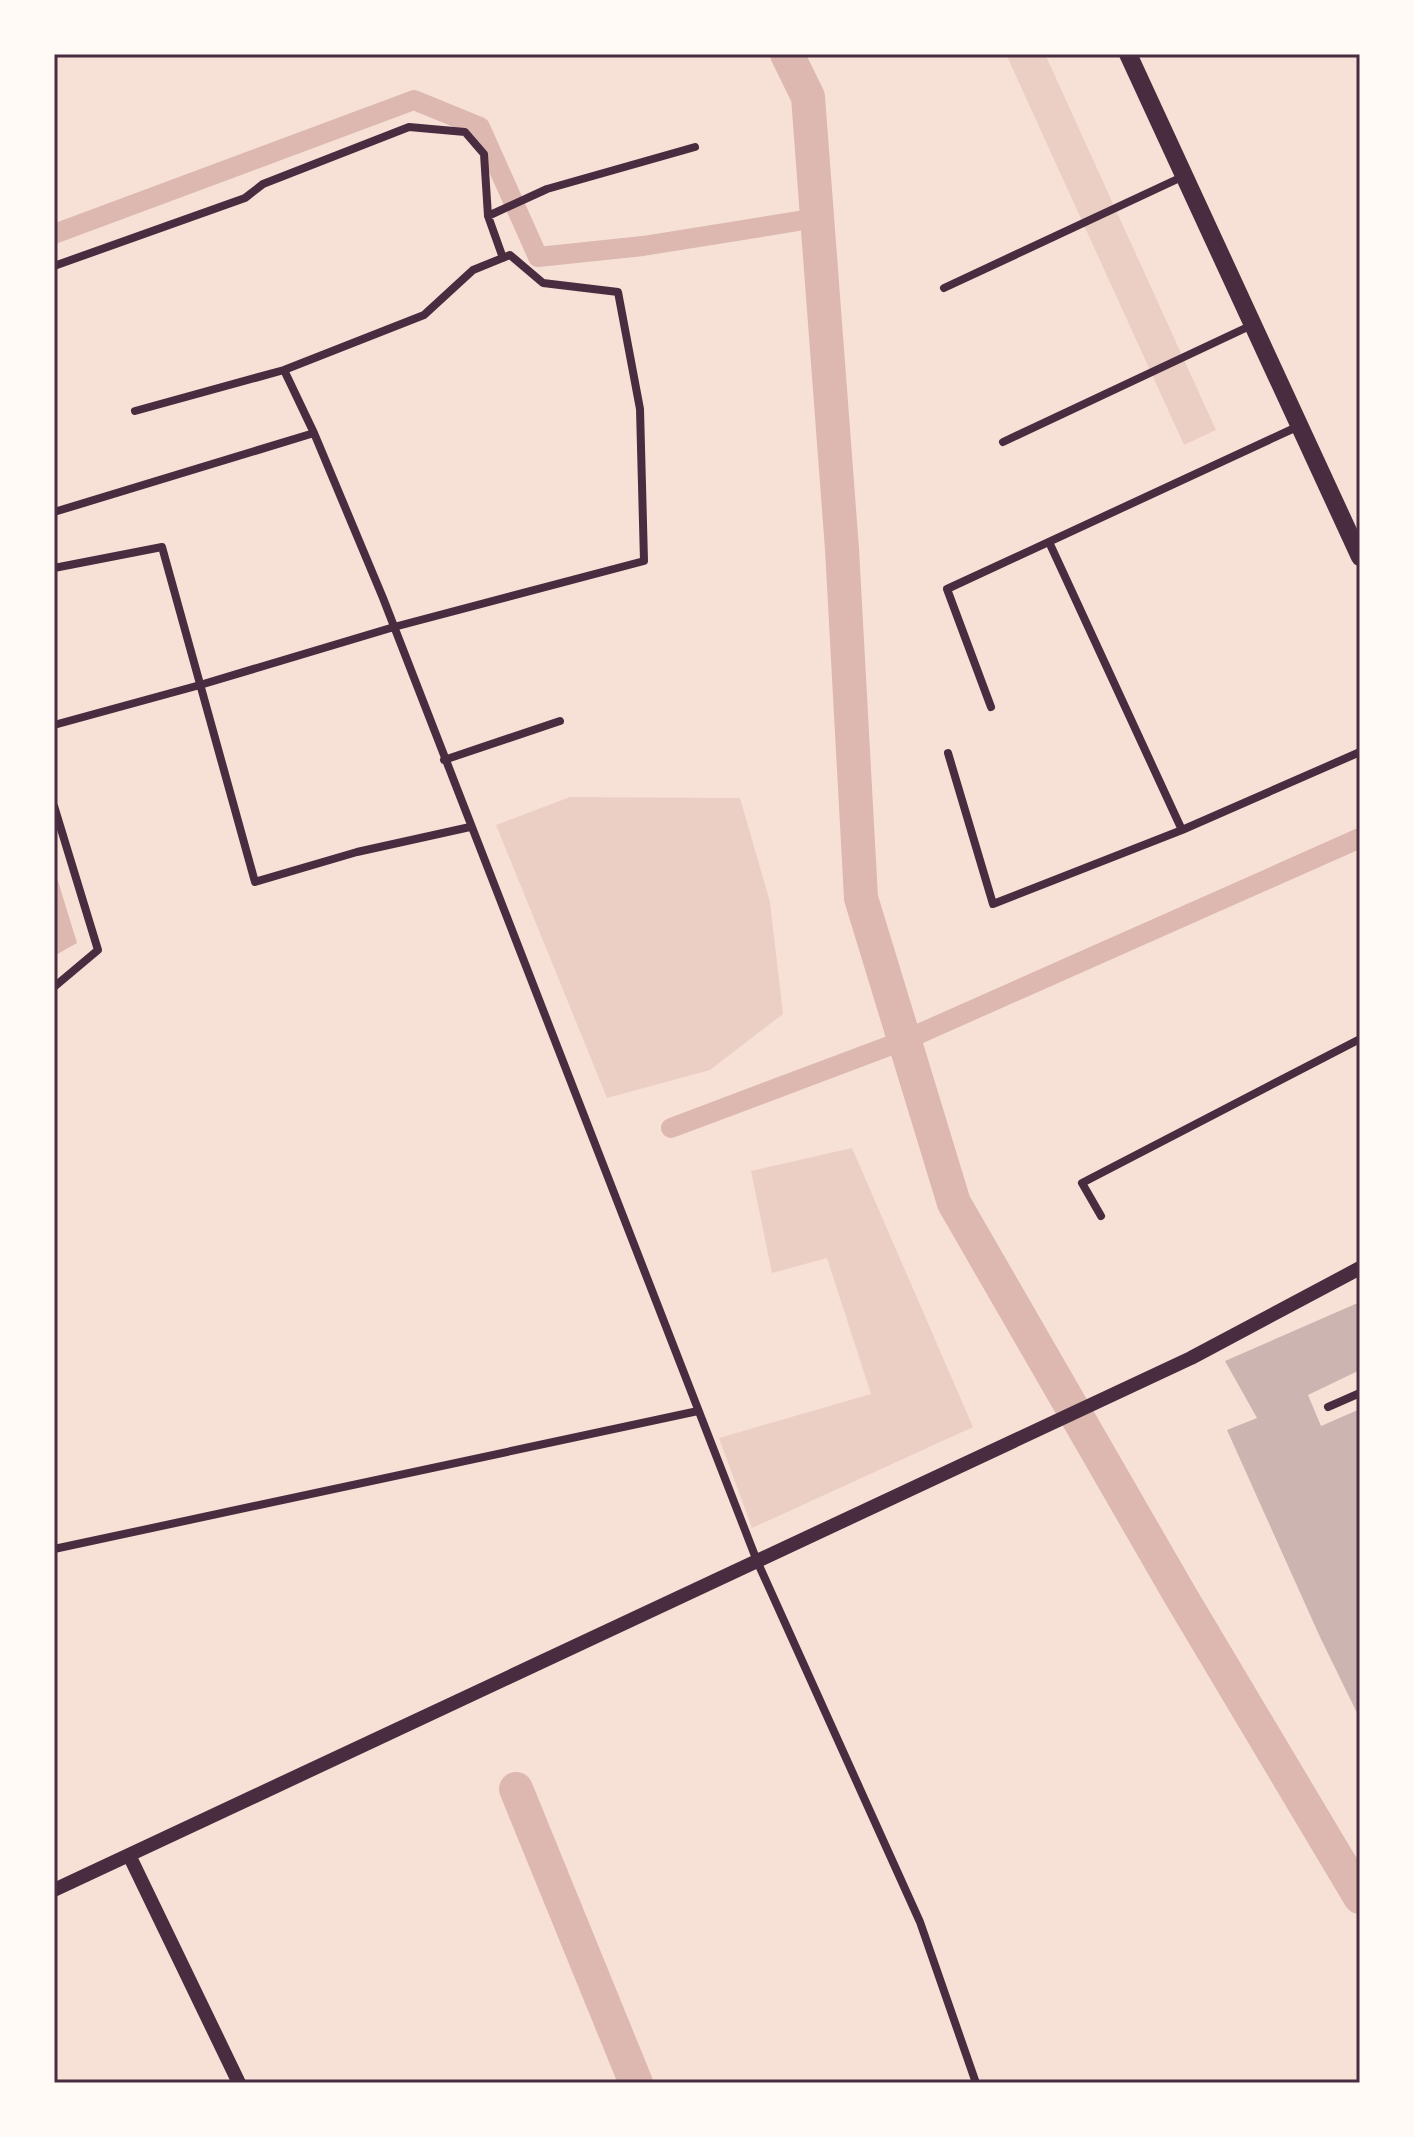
<svg xmlns="http://www.w3.org/2000/svg" width="1414" height="2137" viewBox="0 0 1414 2137" font-family="'Varela Round',sans-serif">
  <style>
    .green { fill: #ebcfc5 }
    .water { fill: #dcb8b0 }
    .lines { fill: none; stroke-linecap: round; stroke-linejoin: round }
    .canal { stroke: #dcb8b0; stroke-width: 20 }
    .river { stroke: #dcb8b0; stroke-width: 34 }
    .building { fill: #ccb4b1 }
    .minor { stroke: #4a2c40; stroke-width: 8 }
    .tertiary { stroke: #4a2c40; stroke-width: 14 }
    .primary { stroke: #4a2c40; stroke-width: 18 }
    .neatline { fill: none; stroke: #4a2c40; stroke-width: 3 }
  </style>
  <rect width="100%" height="100%" fill="#f7e1d7"/>
  <!-- green -->
  <path class="green" d="M1006,54H1045L1216,430L1184,445Z
    M570,797L740,798L770,902L783,1014L710,1070L607,1098L496,825Z
    M852,1148L973,1427L752,1528L719,1438L871,1394L827,1258L772,1273L751,1171Z"/>
  <!-- water -->
  <path class="water" d="M54,868L77,943L54,956Z"/>
  <g class="lines">
    <!-- canal -->
    <path class="canal" d="M54,234L414,100L480,127L538,257L643,246L817,218
      M671,1128L905,1040L1360,838"/>
    <!-- river -->
    <path class="river" d="M787,54L808,97L842,549L861,898L954,1203L1180,1595L1360,1897
      M516,1789L636,2083"/>
  </g>
  <!-- building -->
  <path class="building" d="M1360,1302V1370L1308,1395L1321,1426L1360,1409V1719L1320,1637L1227,1430L1257,1418L1225,1361Z"/>
  <g class="lines">
    <!-- minor -->
    <path class="minor" d="M488,216L547,189L695,147
      M54,266L245,198L263,184L409,127L465,132L484,154L488,216L503,258
      M944,288L1184,176
      M284,370L314,433L383,598L757,1561L920,1922L976,2083
      M1003,442L1252,325
      M54,512L314,433
      M1049,542L1182,830L1360,752
      M54,568L162,547L255,882L357,852L470,827
      M991,707L947,589L1299,426
      M54,725L200,685L394,627L644,561L640,409L618,292L543,283L510,255L473,270L424,315L284,370L135,411
      M948,753L993,904L1182,830
      M444,760L560,721
      M54,806L98,950L54,987
      M1101,1216L1082,1183L1360,1039
      M1328,1407L1360,1393
      M54,1549L698,1411"/>
    <!-- tertiary -->
    <path class="tertiary" d="M129,1855L239,2083
      M54,1890L1191,1358L1360,1268"/>
    <!-- primary -->
    <path class="primary" d="M1128,54L1360,557"/>
  </g>
  <!-- border -->
  <rect width="1414" height="2137" fill="none" stroke="#fffaf5" stroke-width="112"/>
  <rect x="56" y="56" width="1302" height="2025" class="neatline"/>
</svg>
